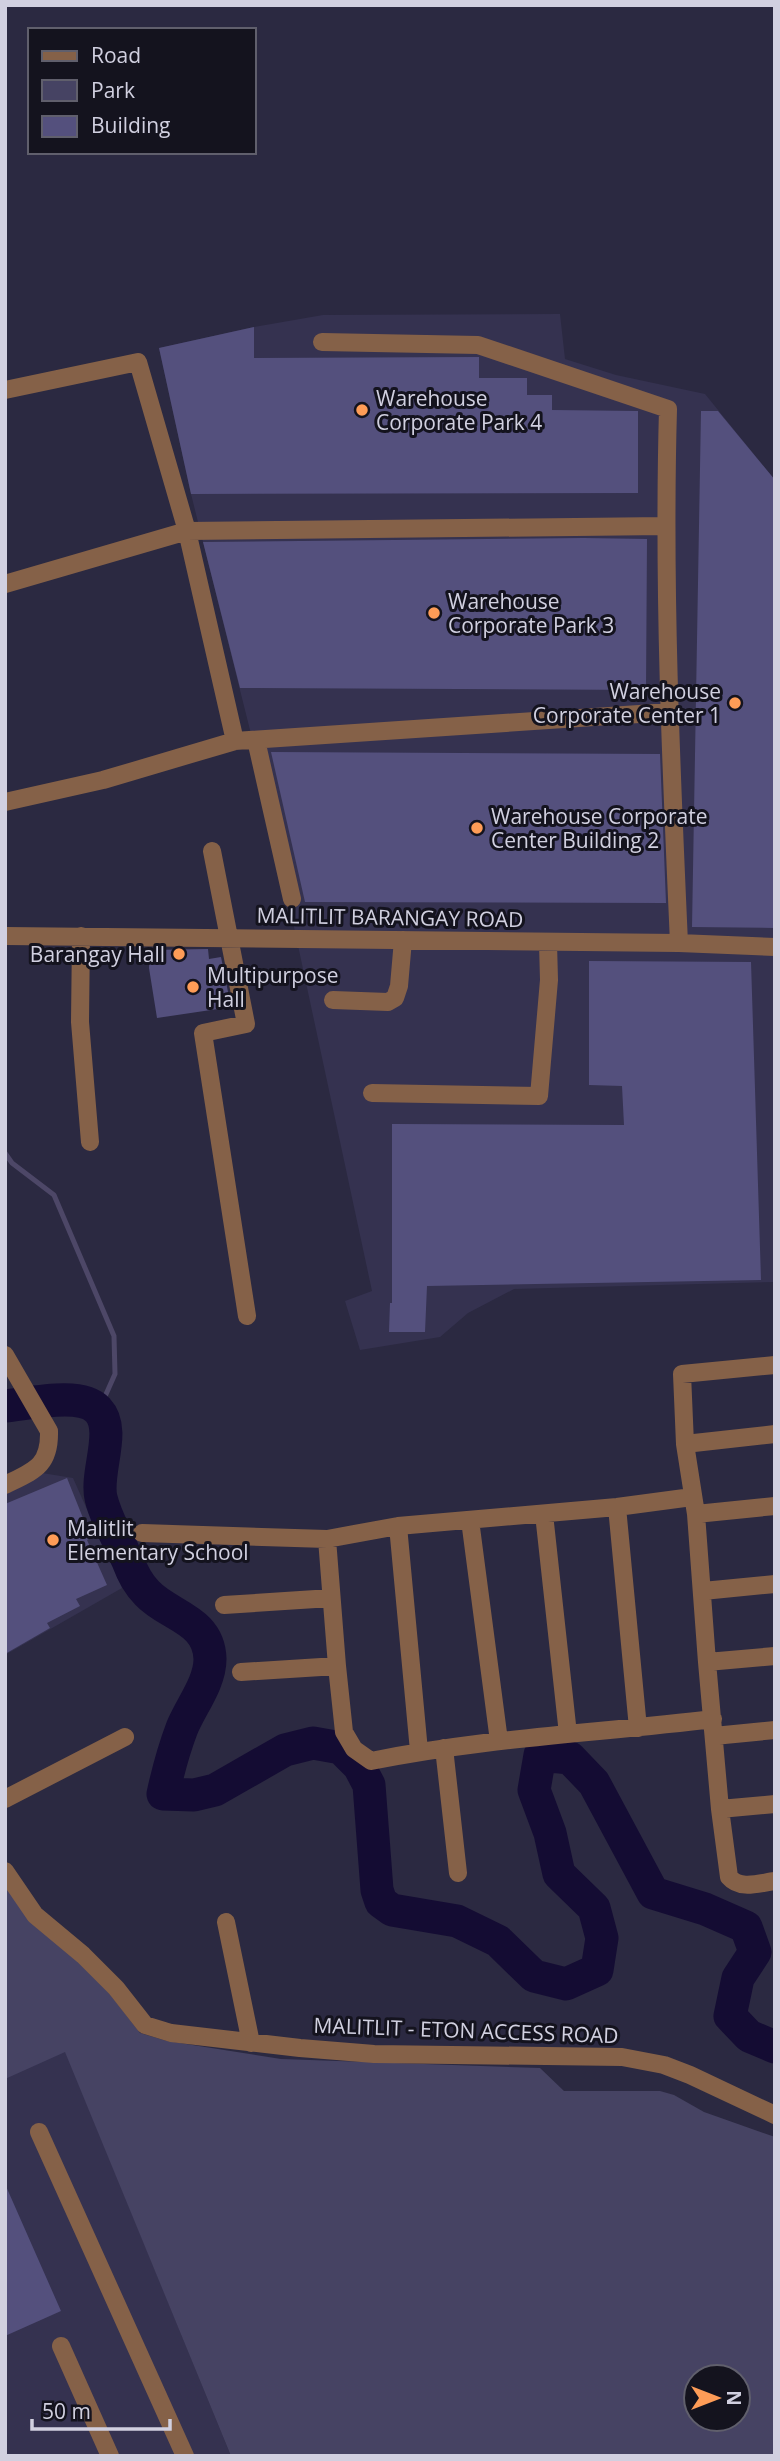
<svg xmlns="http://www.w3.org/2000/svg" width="780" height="2461" viewBox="0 0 780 2461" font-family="'Open Sans',sans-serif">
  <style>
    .built { fill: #353250 }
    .green { fill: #464363; fill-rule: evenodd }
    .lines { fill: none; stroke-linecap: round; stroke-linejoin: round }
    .stream { stroke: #4d4767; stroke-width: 5 }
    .river { stroke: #140c33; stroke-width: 33 }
    .building { fill: #54507d }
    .minor { stroke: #856148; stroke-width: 18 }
    .poi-dot { fill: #fe9c57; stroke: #14131e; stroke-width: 2.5 }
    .labels { text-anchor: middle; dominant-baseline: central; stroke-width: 6; stroke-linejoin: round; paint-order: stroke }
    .poi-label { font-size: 21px; fill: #d1d0e0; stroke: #14131e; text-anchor: start }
    .street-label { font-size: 21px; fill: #d1d0e0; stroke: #14131e }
  </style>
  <rect width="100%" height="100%" fill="#2b2941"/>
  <!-- built -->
  <path class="built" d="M560,314L565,359L616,375L705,394L775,480V1282L514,1289L468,1313L440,1337L360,1350L345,1301L372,1291L263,782L191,494L159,348L254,327L323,315Z
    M42,1473L73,1478L122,1588L5,1655V1491Z
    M65,2050L231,2456H5V2078Z"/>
  <!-- green -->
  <path class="green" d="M5,1879L81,1957L140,2033L167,2041L281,2059L540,2068L564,2091H660L674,2095L704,2112L775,2137V2456H231L65,2052L5,2079ZM696,2377H738V2419H696Z"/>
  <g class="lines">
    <!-- stream -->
    <path class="stream" d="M5,1153L12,1163L54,1195L114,1336L115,1374L99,1410"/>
    <!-- river -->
    <path class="river" d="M5,1406C28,1404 81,1391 98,1410C117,1430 95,1472 101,1498C106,1519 119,1541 128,1561C132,1572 139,1585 147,1593C168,1616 209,1619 210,1659C210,1683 191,1706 182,1728C174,1749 168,1771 163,1794L194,1795L215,1790L285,1750L313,1743L341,1748L359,1766L369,1785L377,1890L381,1902L392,1910L457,1921L498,1941L534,1976L566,1984L597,1970L602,1938L594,1908L559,1874L550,1833L534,1790L540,1755L570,1758L594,1783L653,1893L705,1909L746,1927L755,1952L738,1978L730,2016L749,2036L775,2047"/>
  </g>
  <!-- building -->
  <path class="building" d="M254,327V358L479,357V378H527V395H552V410L638,411V493L191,494L159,348Z
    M701,411H718L775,480V928L692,927Z
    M584,538L647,539L646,690L240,688L203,542Z
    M271,752L660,754L666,903L305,902Z
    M208,949L209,959L221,957L231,1007L157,1018L149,968L150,950Z
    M589,961L751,962L761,1280L427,1286L425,1332H389L390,1303H392V1124L624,1125L622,1086L589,1085Z
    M67,1478L91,1538L87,1540L107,1585L76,1599L80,1606L47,1623L50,1628L5,1654V1504Z
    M5,2184L61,2311L5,2336Z"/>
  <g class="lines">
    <!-- minor -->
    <path class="minor" d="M322,342L478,345L668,409C663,587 671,765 679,943
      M5,390L138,362L187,531L235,741L103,780L5,802
      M5,584L187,531L665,526
      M256,740L292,899
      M235,741L669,712
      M212,851L246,1024L203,1033L247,1316
      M5,936L679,943L775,947
      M81,936L80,1022L90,1142
      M333,1000L388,1002L395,998L399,986L403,940
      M372,1093L539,1096L549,980L548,943
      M5,1355L49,1431C50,1467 33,1471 5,1485
      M775,1365L682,1374L685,1444L696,1514L707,1662L720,1809L729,1877C740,1890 759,1883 775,1881
      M685,1444L775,1434
      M617,1507L638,1728
      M544,1514L568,1734
      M696,1514L775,1506
      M470,1520L499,1741
      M398,1526L419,1751
      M142,1533L327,1539L398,1526L617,1507L692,1497
      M327,1539L337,1666L344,1732L354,1749L371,1761C484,1738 599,1733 713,1719
      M703,1591L775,1584
      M224,1605L331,1598
      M707,1662L775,1656
      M241,1672L337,1666
      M714,1736L775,1730
      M444,1748L458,1873
      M5,1799L125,1737
      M720,1809L775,1804
      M5,1871L35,1915L83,1955L116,1988L145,2025L171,2033L300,2048L374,2054L622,2057L664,2065L690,2075L775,2115
      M226,1922L251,2043
      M39,2132L185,2456
      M61,2346L110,2456"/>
  </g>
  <!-- markers -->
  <g class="poi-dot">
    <circle cx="362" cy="410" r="7"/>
    <circle cx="434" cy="613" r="7"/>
    <circle cx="735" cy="703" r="7"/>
    <circle cx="477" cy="828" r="7"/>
    <circle cx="179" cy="954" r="7"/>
    <circle cx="193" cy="987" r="7"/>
    <circle cx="53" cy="1540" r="7"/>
  </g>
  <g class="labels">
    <!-- poi labels -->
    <g class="poi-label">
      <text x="376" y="398">Warehouse<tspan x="376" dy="24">Corporate Park 4</tspan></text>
      <text x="448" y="601">Warehouse<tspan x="448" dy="24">Corporate Park 3</tspan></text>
      <text x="721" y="691" text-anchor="end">Warehouse<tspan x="721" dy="24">Corporate Center 1</tspan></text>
      <text x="491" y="816">Warehouse Corporate<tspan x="491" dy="24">Center Building 2</tspan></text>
      <text x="165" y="954" text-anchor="end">Barangay Hall</text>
      <text x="207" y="975">Multipurpose<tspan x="207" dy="24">Hall</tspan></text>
      <text x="67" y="1528">Malitlit<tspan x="67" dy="24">Elementary School</tspan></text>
    </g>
    <!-- street labels -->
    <g class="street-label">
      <text transform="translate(390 917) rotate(1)">MALITLIT BARANGAY ROAD</text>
      <text transform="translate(466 2030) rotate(2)">MALITLIT - ETON ACCESS ROAD</text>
    </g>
  </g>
  <!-- border -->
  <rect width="780" height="2461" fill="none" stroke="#d1d0e0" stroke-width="14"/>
  <!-- legend -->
  <rect x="28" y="28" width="228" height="126" fill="#14131e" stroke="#605f6c" stroke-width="2"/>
  <rect x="42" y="51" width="35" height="10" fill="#856148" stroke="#605f6c" stroke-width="2"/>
  <text x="91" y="63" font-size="21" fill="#d1d0e0">Road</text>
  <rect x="42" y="80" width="35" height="21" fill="#464363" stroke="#605f6c" stroke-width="2"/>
  <text x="91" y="98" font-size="21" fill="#d1d0e0">Park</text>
  <rect x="42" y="116" width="35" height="21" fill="#54507d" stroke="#605f6c" stroke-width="2"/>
  <text x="91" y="133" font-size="21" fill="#d1d0e0">Building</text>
  <!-- north arrow -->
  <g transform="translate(717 2398) rotate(90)"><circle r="33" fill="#14131e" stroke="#605f6c" stroke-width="2"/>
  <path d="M0-5L12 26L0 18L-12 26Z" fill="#fe9c57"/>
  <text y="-10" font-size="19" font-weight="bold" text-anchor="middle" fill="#d1d0e0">N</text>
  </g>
  <!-- scale -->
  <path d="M32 2419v10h138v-10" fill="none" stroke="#d1d0e0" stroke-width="3.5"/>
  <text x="42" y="2419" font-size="21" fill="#d1d0e0" stroke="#14131e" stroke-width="5" paint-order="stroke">50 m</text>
</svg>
